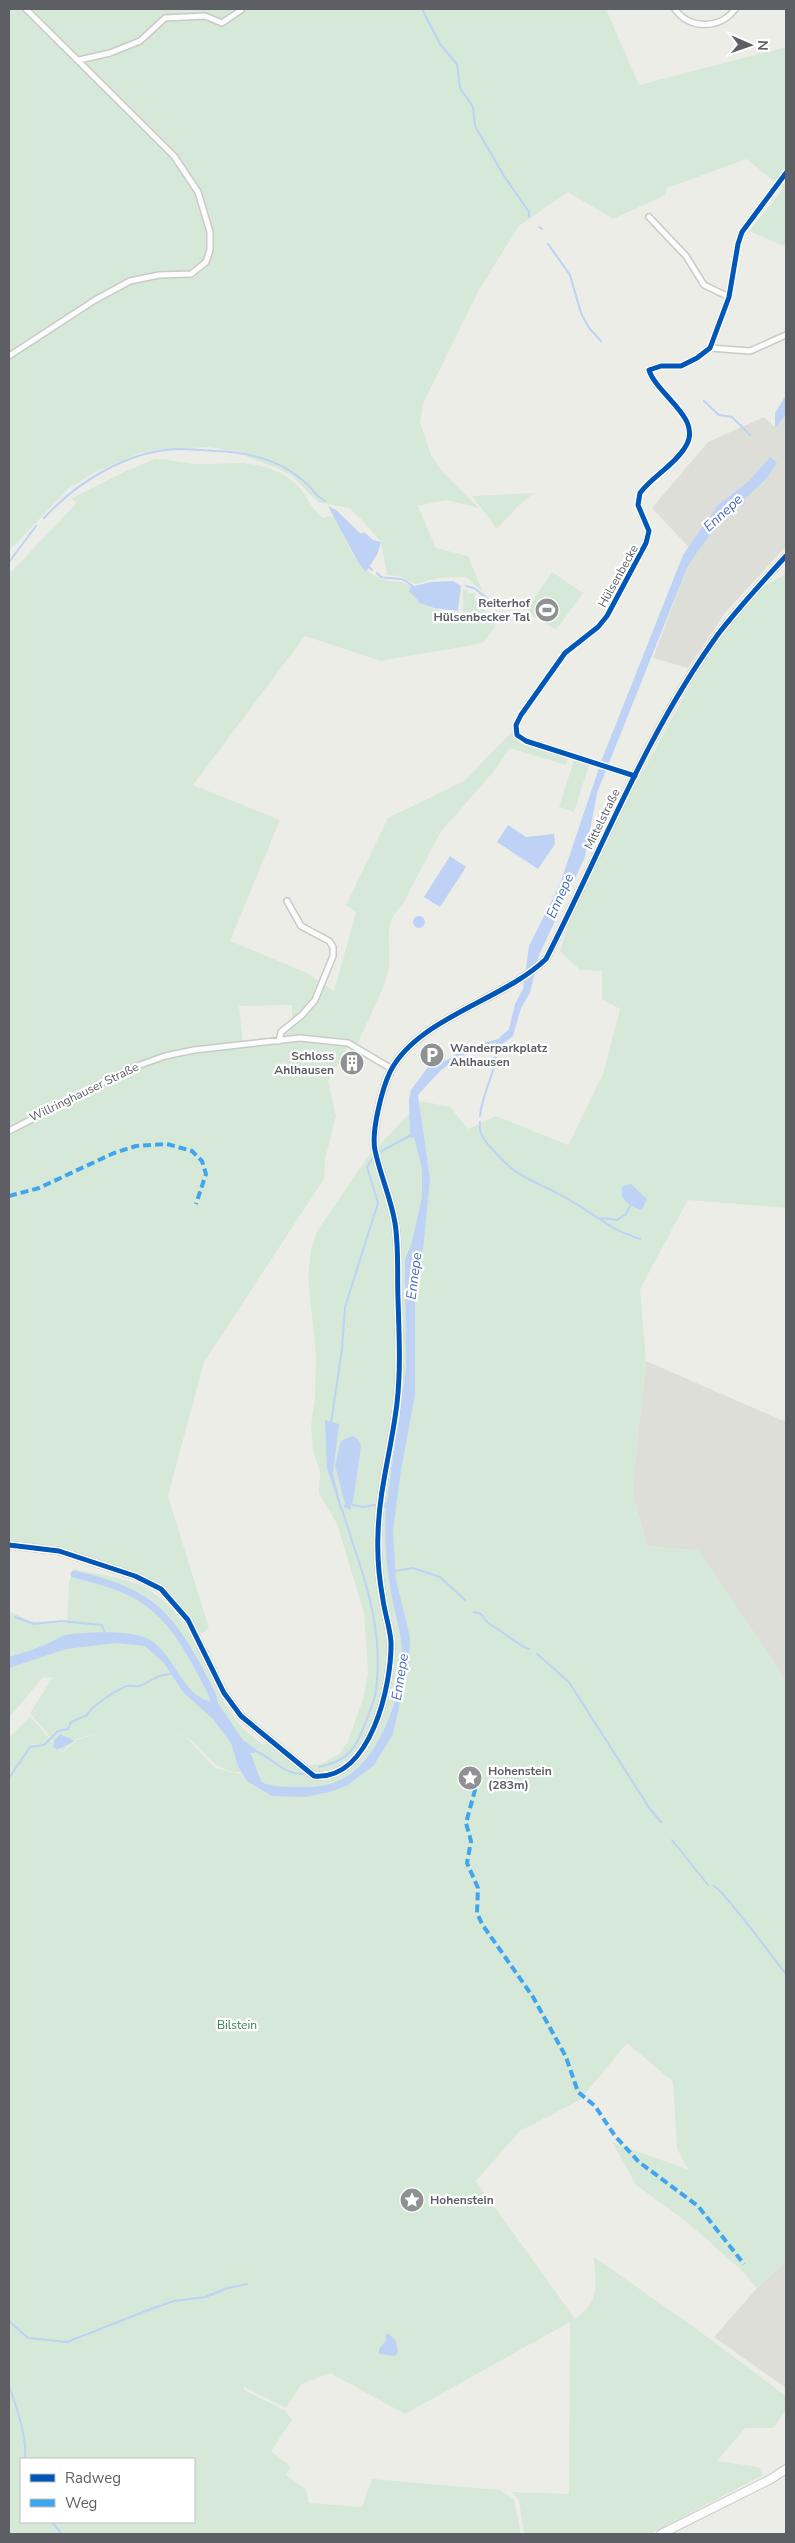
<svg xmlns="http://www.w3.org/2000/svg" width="795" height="2543" viewBox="0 0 795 2543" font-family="'Nunito Sans',sans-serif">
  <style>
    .industrial { fill: #deded9 }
    .green { fill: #d6e9d8; fill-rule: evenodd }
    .water { fill: #bdd2f5 }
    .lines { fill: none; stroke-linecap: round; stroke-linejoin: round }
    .stream { stroke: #bdd2f5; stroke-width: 2 }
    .canal { stroke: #bdd2f5; stroke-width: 7 }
    .minor-casing { stroke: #c9cac8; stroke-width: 8 }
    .tertiary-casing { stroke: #c9cac8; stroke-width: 9 }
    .secondary-casing { stroke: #cacac9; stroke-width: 10 }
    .minor { stroke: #fcfcfc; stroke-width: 5 }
    .tertiary { stroke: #fcfcfc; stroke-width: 7 }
    .secondary { stroke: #fcfcfc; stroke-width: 8 }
    .quiet { stroke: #40a5ee; stroke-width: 4; stroke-dasharray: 8 4; stroke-linecap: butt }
    .cycleway-casing { stroke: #fff; stroke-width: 8 }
    .cycleway { stroke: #0057b8; stroke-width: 5 }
    .labels { text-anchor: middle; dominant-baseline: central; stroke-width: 4.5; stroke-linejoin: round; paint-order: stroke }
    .street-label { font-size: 12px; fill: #5d5f65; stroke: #fff }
    .poi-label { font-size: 12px; font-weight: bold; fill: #5d5f65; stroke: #fff; text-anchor: start }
    .park-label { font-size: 12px; fill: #39814a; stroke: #fff }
    .water-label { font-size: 14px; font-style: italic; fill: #4c6dbe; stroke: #fff }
  </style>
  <rect width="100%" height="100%" fill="#edede8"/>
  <!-- industrial -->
  <path class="industrial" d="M786,415V546L725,613L688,668L653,658L687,568L695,554L652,508L708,442L764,417L775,427Z
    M646,1361L786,1422V1680L699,1551L647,1546L632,1492Z
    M786,2261V2388L714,2337L757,2288Z"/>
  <!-- green -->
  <path class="green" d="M9,9H606L639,85L786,47V247L749,231L783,189L747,159L667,188L665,195L613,219L568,192L519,226L480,288L424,401L420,422L431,455L442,471L479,508L446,500L418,506L436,548L468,556L483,592L466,577L439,578L416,584L398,576L387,575L381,542L361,519L349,508L318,502L291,475L277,468L247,457L242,452L207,447L155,450L140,453L95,472L68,489L9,551Z
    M155,459C170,459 183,463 197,464C235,464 263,457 295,483C307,493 310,510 324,518L329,516L335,518C348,544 356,572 386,580C394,583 397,579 409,585C410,614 468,614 490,615L496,626L483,643L381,661L305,636L193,785L280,820L230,941L305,972L334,991L356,912L346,905L388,818L464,781L513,731L516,740L569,756L566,765L510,748L494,771L440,833L403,904C379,927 394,946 388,972C383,993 366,1023 358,1043L348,1047L328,1081L336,1116L325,1160L324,1179L204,1362L168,1496L209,1628L201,1634L185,1610L155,1581L73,1553L43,1545L9,1542V574L76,504L72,498L126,471ZM292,1005V1021L280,1031L275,1039L243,1044L239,1006Z
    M534,493L520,504L497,529L472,496Z
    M552,572L583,593L556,630L526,611Z
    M786,574V1208L688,1200L640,1289L646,1361L632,1492L647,1546L699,1551L786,1680V2261L757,2288L740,2269L688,2223L636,2185L612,2142L689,2170L677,2149L673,2082L627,2043L580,2100L520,2131L476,2181L575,2319C600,2302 596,2284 594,2257L698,2330L786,2396V2409L774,2428H745L717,2461L759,2467L763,2475L650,2534H524L519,2501L513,2492L569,2494L570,2322L405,2414L330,2373L302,2384L286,2408L244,2387V2390L285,2410L292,2420L271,2451L291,2467L286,2475L306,2489L309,2503L362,2507L372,2479L499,2490L514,2499L521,2534H9V1738L30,1716L62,1753L77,1740L98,1733L76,1739L62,1752L30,1713L53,1677L42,1678L9,1718V1611L31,1621L67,1623L69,1581L74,1569C98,1575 129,1577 151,1591C207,1628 207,1710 264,1745L267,1743L296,1767L321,1764L339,1754L348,1741L363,1699L368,1673L364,1613L337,1524L319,1493L320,1472L313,1451L311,1426L315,1397L316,1356L308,1277L311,1249L317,1231L367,1158L421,1101L450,1107L468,1129L496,1116L568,1145L603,1074L620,1009L602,999V971L580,970L560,951L568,925L614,824L697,673L730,625L762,587ZM175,1732C203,1740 206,1771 239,1772L241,1774L215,1768L186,1737ZM21,2459H194V2522H21Z
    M463,589L468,590V596L469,593H475V601L483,603L486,614L463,612Z
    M575,757L590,762L574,812L559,807Z"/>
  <!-- water -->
  <path class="water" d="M786,395V415L775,428V413Z
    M770,457L777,463L767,478L745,499L744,506L736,505C718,525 701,544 687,568L597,793L585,857L539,955L530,993L521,1008L513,1036L499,1047L460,1056L440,1071L418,1095L430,1179L421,1270L417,1274L415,1282V1395L401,1470L393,1531L396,1580L410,1637L409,1661L393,1734L374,1765L348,1785L333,1791L305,1797L272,1796L247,1781L238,1766L231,1743L213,1719L183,1692L164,1663L145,1646L116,1643L66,1649L9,1668V1657C22,1653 36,1649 49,1643C54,1641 60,1636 66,1635C85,1632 128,1630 146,1638C176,1651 182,1702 217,1702L243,1740L256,1749L254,1753H250C255,1762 257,1773 261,1781C265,1787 293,1787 301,1787C347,1789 368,1764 386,1725C396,1703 403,1680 402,1656C402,1634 395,1614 391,1592C386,1565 384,1537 386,1509L384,1505L387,1501L406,1369L405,1260L412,1242L422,1197V1169L414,1137L411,1138L410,1134L409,1099L411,1090L428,1067L449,1059L465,1048L498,1039L509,1029L515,1004L523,989L529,946L560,884L602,759L683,555L718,505L749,481Z
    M328,506L336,510L361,534L364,532L373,540L381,542L378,553L366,572L358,562Z
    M453,581L461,586L458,611L434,608L420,603L409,591L410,587L431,582Z
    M508,825L526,837L554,834L555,844L538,869L497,842Z
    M450,856L466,867L440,907L424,897Z
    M413 922a6 6 0 1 1 12 0a6 6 0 1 1-12 0Z
    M631,1184L647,1199L642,1210C631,1207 617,1199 623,1186Z
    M325,1420L339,1424L333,1473L341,1505H339L327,1468Z
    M352,1436L358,1439L361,1446L353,1502L350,1505L351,1510L344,1507L345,1504L335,1465L341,1441Z
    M60,1734L75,1741L57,1750L53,1746L54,1741Z
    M386,2334H389L396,2341L398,2352L395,2356L379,2354V2349L386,2340Z"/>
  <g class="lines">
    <!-- stream -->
    <path class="stream" d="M422,9L440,44L457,64L460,88L473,107L475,126L504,176L529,212V217
      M539,227L542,229
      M548,244L570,275L581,313L589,328L601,341
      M704,401L719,415L732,417L750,435
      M44,518C77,482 127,451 177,449C190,449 203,450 215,451C255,452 291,463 316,494C319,498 322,498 325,501
      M9,562L36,526
      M369,567L372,570
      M377,573L381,577C395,580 402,575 413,587
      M466,586L474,588L494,604
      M480,1116C482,1092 498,1070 496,1046
      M480,1122C478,1134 485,1141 492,1149C519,1181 534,1179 568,1199C582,1207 596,1217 609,1225C618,1232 630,1235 640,1239
      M378,1153L413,1134
      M602,1218L617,1220L626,1214L631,1204
      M331,1423L342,1349L345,1307L378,1203L367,1167L374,1156
      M349,1504L363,1507L379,1504
      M394,1571L413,1568L440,1577L465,1600
      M474,1612L481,1614L487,1622L524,1647L529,1649
      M15,1617L34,1624L61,1621L102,1625L105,1635
      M537,1654L569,1682L650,1809L661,1822
      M255,1751C276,1759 281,1775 307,1774
      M319,1767C349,1761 357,1747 367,1719C370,1710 375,1700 376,1690C383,1639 369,1589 352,1541C348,1529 345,1516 340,1505
      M9,1778L30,1747L44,1745L58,1731L68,1729L71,1722L87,1715C91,1706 118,1689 127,1686C131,1685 135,1687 139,1686C150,1682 160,1673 172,1674
      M672,1840L708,1885
      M714,1886C723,1889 775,1961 786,1974
      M9,2321L28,2338L67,2342L151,2309L174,2301L205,2297L228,2288L247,2284
      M9,2386C17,2408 27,2437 25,2459
      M52,2522L62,2534"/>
    <!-- canal -->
    <path class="canal" d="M74,1574C144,1591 166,1607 200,1671C206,1683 216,1697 215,1710"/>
    <defs>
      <path id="minor" d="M675,9C689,30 721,29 735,9
        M79,60L110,53L140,41L165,18L205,16L222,23L241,10
        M649,217L686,256L704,285L729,297
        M710,348L750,351L786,335
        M9,356L95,300L130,281L159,275L191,274L206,262L210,250V232L198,192L174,156L26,9
        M635,776L526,741L517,735L516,725L521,715L565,653L598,627L607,616L646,543L649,531L638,505L640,493C653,476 672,467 684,449C706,419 657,396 649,370L661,366H681L697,358L710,348L729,297L738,244L742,232L786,173
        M279,1041L281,1032L302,1015L315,1000L333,956V947L329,941L301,926L287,901
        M9,1131L129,1069L165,1056L194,1050L300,1038L348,1043L392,1069"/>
      <path id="tertiary" d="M9,1545L59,1551L135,1576L161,1589L188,1620L224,1693L241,1716L314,1776C371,1781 392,1684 391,1642C390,1628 385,1614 383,1600C379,1578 377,1556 378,1534C379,1489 392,1447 397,1403C401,1369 399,1333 398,1299C397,1274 399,1248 395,1223C391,1198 380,1175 375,1150C371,1132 382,1089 390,1072C417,1018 504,1000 546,959C602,850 646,733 719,633C740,606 763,581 786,556"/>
      <path id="secondary" d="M661,2534L771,2479L786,2469"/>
    </defs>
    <!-- minor casing -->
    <use href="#minor" class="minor-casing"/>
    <!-- tertiary casing -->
    <use href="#tertiary" class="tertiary-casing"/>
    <!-- secondary casing -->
    <use href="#secondary" class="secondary-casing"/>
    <!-- minor -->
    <use href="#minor" class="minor"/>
    <!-- tertiary -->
    <use href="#tertiary" class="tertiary"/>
    <!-- secondary -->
    <use href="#secondary" class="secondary"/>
    <!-- quiet -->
    <path class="quiet" d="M9,1196L39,1188L114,1153L136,1146L167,1144L192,1151L202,1161L206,1174L196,1204
      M470,1778L475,1790L466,1823L471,1841L467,1863L478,1888L477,1913L482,1924L533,1997L566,2057L578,2092L595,2106L615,2136L639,2162L698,2206L744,2264"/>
    <defs>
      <path id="cycleway" d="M635,776L526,741L517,735L516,725L521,715L565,653L598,627L607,616L646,543L649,531L638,505L640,493C653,476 672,467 684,449C706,419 657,396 649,370L661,366H681L697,358L710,348L729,297L738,244L742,232L786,173
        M9,1545L59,1551L135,1576L161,1589L188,1620L224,1693L241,1716L314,1776C371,1781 392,1684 391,1642C390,1628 385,1614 383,1600C379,1578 377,1556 378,1534C379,1489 392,1447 397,1403C401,1369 399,1333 398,1299C397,1274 399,1248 395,1223C391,1198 380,1175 375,1150C371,1132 382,1089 390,1072C417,1018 504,1000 546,959C602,850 646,733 719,633C740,606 763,581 786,556"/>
    </defs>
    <!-- cycleway casing -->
    <use href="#cycleway" class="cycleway-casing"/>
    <!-- cycleway -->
    <use href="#cycleway" class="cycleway"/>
  </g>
  <!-- icons -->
  <defs>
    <symbol id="stadium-disc" viewBox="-11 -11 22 22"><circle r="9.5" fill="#8f9193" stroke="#fff"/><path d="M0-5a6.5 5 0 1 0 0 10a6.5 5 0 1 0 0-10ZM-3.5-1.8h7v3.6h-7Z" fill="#fff"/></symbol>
    <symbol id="parking-disc" viewBox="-11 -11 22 22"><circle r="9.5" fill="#8f9193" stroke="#fff"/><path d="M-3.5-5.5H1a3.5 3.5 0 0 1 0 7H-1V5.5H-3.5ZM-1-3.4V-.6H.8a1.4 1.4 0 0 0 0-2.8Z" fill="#fff"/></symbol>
    <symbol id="building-disc" viewBox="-11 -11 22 22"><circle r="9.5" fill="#8f9193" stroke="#fff"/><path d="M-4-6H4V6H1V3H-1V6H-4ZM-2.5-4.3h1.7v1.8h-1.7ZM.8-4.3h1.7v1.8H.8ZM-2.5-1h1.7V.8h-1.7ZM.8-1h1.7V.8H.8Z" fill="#fff"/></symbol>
    <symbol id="sight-disc" viewBox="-11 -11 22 22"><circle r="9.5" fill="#8f9193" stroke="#fff"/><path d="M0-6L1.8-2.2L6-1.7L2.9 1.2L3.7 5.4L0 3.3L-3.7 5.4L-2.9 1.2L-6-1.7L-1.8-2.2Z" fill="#fff"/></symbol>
  </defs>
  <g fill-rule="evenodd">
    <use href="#stadium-disc" x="533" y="596" width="28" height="28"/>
    <use href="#parking-disc" x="418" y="1041" width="28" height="28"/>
    <use href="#building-disc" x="338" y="1049" width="28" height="28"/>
    <use href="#sight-disc" x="456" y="1764" width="28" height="28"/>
    <use href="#sight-disc" x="398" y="2186" width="28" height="28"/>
  </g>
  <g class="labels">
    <!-- street labels -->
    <g class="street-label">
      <text transform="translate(618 576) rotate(-61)">Hülsenbecke</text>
      <text transform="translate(602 819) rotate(-64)">Mittelstraße</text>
      <text transform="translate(84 1092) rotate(-26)">Willringhauser Straße</text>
    </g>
    <!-- poi labels -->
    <g class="poi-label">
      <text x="530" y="603" text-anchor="end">Reiterhof<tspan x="530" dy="14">Hülsenbecker Tal</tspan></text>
      <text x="450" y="1048">Wanderparkplatz<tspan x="450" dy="14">Ahlhausen</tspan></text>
      <text x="334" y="1056" text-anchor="end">Schloss<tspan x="334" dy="14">Ahlhausen</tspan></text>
      <text x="488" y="1771">Hohenstein<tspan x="488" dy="14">(283m)</tspan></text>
      <text x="430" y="2200">Hohenstein</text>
    </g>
    <!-- park labels -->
    <g class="park-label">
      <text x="237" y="2025">Bilstein</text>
    </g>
    <!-- water labels -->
    <g class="water-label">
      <text transform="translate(723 513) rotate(-43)">Ennepe</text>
      <text transform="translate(560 896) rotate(-66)">Ennepe</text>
      <text transform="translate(414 1276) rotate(-83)">Ennepe</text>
      <text transform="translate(400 1677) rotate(-81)">Ennepe</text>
    </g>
  </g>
  <!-- border -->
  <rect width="795" height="2543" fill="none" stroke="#5d5f65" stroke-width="20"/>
  <!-- legend -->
  <rect x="20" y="2458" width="175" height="65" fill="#ffffff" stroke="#bebfc1"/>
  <rect x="30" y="2474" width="25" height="8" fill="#0057b8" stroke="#bebfc1"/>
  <text x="65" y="2483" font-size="15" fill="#5d5f65">Radweg</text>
  <rect x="30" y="2499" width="25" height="8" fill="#40a5ee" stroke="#bebfc1"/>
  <text x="65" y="2508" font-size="15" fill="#5d5f65">Weg</text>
  <!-- north arrow -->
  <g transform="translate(750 45) rotate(92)" stroke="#ffffff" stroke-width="4" paint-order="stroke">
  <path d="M0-4L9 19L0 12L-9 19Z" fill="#5d5f65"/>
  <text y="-8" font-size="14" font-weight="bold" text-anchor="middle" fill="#5d5f65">N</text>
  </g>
</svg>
